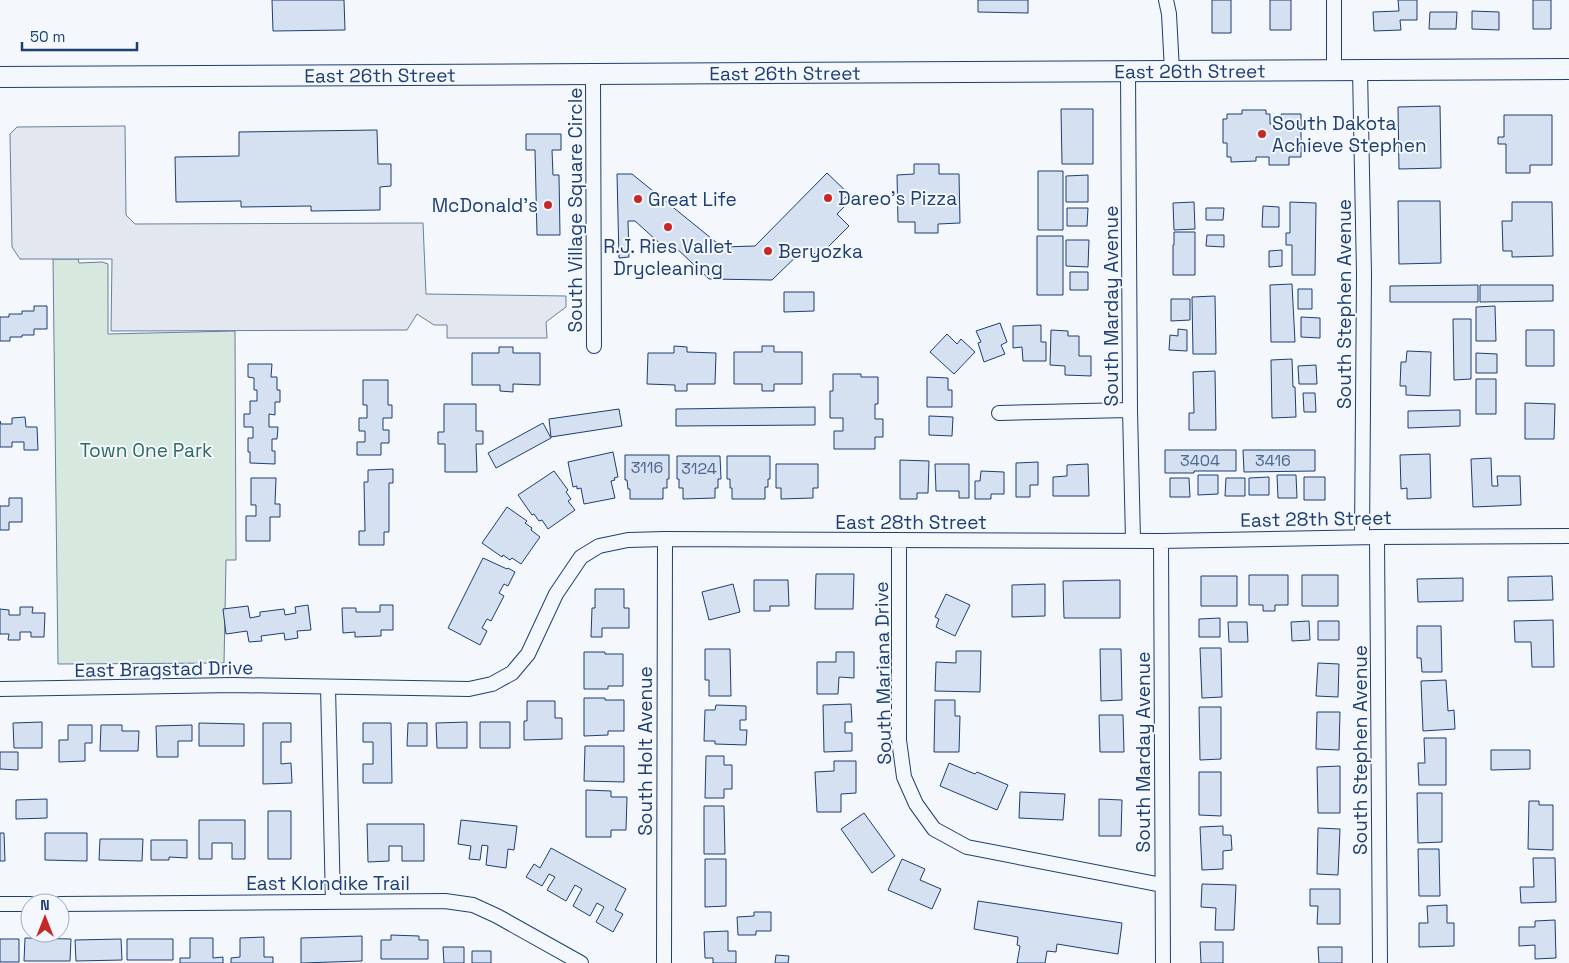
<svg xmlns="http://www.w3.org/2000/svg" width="1569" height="963" viewBox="0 0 1569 963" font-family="'Space Grotesk',sans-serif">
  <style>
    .green { fill: #d7e8df; stroke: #687fa3 }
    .parking { fill: #e3e8f0; stroke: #687fa3 }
    .building { fill: #d5e0f0; stroke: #1d3f73 }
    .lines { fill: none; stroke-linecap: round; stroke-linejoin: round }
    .street-casing { stroke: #1d3f73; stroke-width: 16 }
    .secondary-casing { stroke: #1d3f73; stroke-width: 22 }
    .street { stroke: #f4f7fb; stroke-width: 14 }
    .secondary { stroke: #f4f7fb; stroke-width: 20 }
    .poi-dot { fill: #c62828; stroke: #f4f7fb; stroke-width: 2 }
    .labels { text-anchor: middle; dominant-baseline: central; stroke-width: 4; stroke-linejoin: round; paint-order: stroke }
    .number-label { font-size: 16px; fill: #4b6792 }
    .street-label { font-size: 19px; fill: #1d3f73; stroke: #f4f7fb }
    .poi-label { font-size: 19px; fill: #1d3f73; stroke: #f4f7fb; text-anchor: start }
    .park-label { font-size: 19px; fill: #2c6c60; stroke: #f4f7fb }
  </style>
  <rect width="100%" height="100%" fill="#f4f7fb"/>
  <!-- green -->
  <path class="green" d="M53,259H78L79,263L102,262L108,264V334L235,331L236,560H226L224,663L58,664Z"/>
  <!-- parking -->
  <path class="parking" d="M125,126L126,215L135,224L423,223L426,294L566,296V307L546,322L547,338H447V325H434L417,314L407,330L111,331L112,259H20L12,247L10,134L17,127Z"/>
  <!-- building -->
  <path class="building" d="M272,0H344L345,30L273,31Z
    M978,0H1028V13L978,12Z
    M1212,0H1231V33H1212Z
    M1270,0H1291V30H1270Z
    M1398,0H1417V20H1400L1401,30L1374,31L1373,12L1399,11Z
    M1533,0H1551V29H1533Z
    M1472,11L1499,12V30L1472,29Z
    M1430,12H1457L1456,29H1429Z
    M1440,106L1441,168L1399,169L1398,107Z
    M1061,109H1093V164H1062Z
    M1242,110H1266V114H1270V124H1281V114H1301V157H1289V165H1269V157H1256V161L1231,162V157H1227V143H1223V119H1227V114H1242Z
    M1504,115H1552V165H1530V173H1506V144H1498V137H1504Z
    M377,130L378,164H391V186L380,187V210L311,211V206L241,207V201L176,202L175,157L239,156V132Z
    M526,134H561V150H552L553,175H559L560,235H537L535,150H526Z
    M914,164H939V174H959L960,223L938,224V233H915V222H898L897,175L914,174Z
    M1038,171H1063V230H1038Z
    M827,173L849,194L841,202L845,206L837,214L849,226L818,257L807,246L772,280L709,279L673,245L666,249L635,221H628L629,257L619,258L617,174H632L722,247L755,246Z
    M1088,175V202H1066V176Z
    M1398,201H1440L1441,263L1399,264Z
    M1194,202L1195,229L1174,230L1173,203Z
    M1290,202L1316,203L1315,275H1292V245H1286V233H1290Z
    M1512,202H1552L1553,256L1512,257V251H1503L1502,221H1512Z
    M1263,206L1279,207V227H1262Z
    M1067,208H1088L1087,226H1067Z
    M1206,208H1224L1223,220H1206Z
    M1174,232H1195V275H1173V245H1174Z
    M1207,235H1224V247L1206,246Z
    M1037,236H1063V295H1037Z
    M1066,240H1089L1088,267L1066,266Z
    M1282,250V266L1269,267V251Z
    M1070,272H1088V290H1070Z
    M1292,284L1295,342H1271L1270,285Z
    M1478,285V302H1390V286Z
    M1480,285H1553V301L1480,302Z
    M1298,289H1312V309H1298Z
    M784,292H814V311L784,312Z
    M1215,296L1216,354H1193L1192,297Z
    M1171,299H1190V320L1171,321Z
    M34,306H47V329H34V335H22V337H10V341H0V317H9V314H22V311H34Z
    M1495,306L1496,341H1476V307Z
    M1301,317L1320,318V338L1301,337Z
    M1453,319H1471V379L1454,380Z
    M1000,323L1007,342L1001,345L1005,354L984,362L978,343L981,342L976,331Z
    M1041,325V342H1046V361H1023L1022,347L1013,348V326Z
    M1178,329L1187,330V351L1169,350L1170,335L1178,336Z
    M1051,330L1068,331V336H1079V356H1091V376L1065,375V366L1050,365Z
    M1526,330H1554V366H1526Z
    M947,334L957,344L961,339L975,352L954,374L930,352Z
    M674,346L687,347V352L716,353L715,384H687V391H675V385L647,384L648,353H674Z
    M762,346H774V352H802V384H774V391H762V384H734V352H762Z
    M499,347H513V353H540V385L513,384V392L500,391V385H472V353H499Z
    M1407,351L1431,352L1430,396L1406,395V386H1400L1401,362H1406Z
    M1476,353L1497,354V373H1476Z
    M1292,359L1293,387H1295L1296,417L1272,418L1271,360Z
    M248,364H272L271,377H277V390H280V402H275V415L269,414V427H278L277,439H272V451H275V464L250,463V452H248V438H253V427H244V414H250V401H257V390H254V378L248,377Z
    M1316,365L1317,384H1299L1298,366Z
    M1215,371L1216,430H1189V413H1194L1193,372Z
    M833,374H861V377H878V404H875V419H883V437H875V449H834V431H843V418H830V391H833Z
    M927,377L948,378V390H952V407H927Z
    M1476,379H1496V414H1476Z
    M363,380H388V405H392V418H383V430H389V443H381V455H357V442H365V431H359V418H367V405H363Z
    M1303,393H1315L1316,412H1304Z
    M1525,403L1555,404L1554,439H1525Z
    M444,404H476V431H483V444H476L477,472H445V444H438V432H444Z
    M815,407V425L676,426V409Z
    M619,409L622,426L551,437L549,419Z
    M1460,410V426L1408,428V411Z
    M929,416L953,417L952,436L929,435Z
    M25,417L26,427H37L38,450H24V442H12V447H0V421L1,424H12V418Z
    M543,423L551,438L496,468L488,453Z
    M1165,450H1236V471H1194V473H1165Z
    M1243,450H1315V471L1244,472Z
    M613,452L618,477L614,478L615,480L611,481L615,498L584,504L581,488L577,489V486L573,487L568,462Z
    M1430,454L1431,498L1407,499V488L1401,489L1400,455Z
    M625,455H669V479H667V488H663V499H630V489H628L627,480H625Z
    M677,456H720L721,479H718V488H715V498L683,499V488H679V479H677Z
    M727,456H770V479H768V487H765V499H732V488H730V479H727Z
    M1491,458L1492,486H1498L1497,476H1520L1521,505L1473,507L1471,459Z
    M900,460L929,461L928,493H917V499H900Z
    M1038,462V485H1030V497H1016V463Z
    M776,464H818V488H813V498L781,499V488H776Z
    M935,464H969V498H959V491H936Z
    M1088,464L1089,496H1053V477L1067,476V465Z
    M393,469V483H389V532H384V545H359V531H365L364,482H368V470Z
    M554,471L568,490L566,492L571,499L568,501L575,510L548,529L542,520L539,521L534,514L532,515L518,495Z
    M981,471L1004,472V494H991V499H975V481H980Z
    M1198,475H1218V494L1198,495Z
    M1277,475H1296L1297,498H1278Z
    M1269,477V495H1249V478Z
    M1304,477H1325V500H1304Z
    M251,478H276L275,504H280V517H270V541H246V516H256V505H251Z
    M1170,478H1189L1190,497H1170Z
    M1226,478H1245V496H1225Z
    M9,498H22V522H9V530H0V506H9Z
    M507,507L527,521L525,523L532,528L531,530L540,537L521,564L512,558L510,560L503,555L502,557L482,543Z
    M483,558L507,569L508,568L515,572L508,586L504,584L499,593L504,596L491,621L487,619L482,628L487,631L480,645L448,628Z
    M816,574H854L853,609H815Z
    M1249,575H1288V605H1275V611H1263V605H1249Z
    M1302,575H1338V606H1302Z
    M1201,576H1237V606H1201Z
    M1552,576L1553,600L1508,601V577Z
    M1463,578V601L1418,602L1417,579Z
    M754,580H788L789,606H770V611H754Z
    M1120,580V618H1064L1063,581Z
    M733,584L740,612L709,620L702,592Z
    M1045,584V616L1012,617V585Z
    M595,589H624V608H629V628H602V637H591L592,608H595Z
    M946,594L970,605L955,636L936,627L939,619L935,617Z
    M308,605L311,630L297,631L298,638L285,640L284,633L261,636L262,641L249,642L247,631L226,634L223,609L248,606L250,618L260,616V612L284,609L285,615L296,613L295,607Z
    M380,605H393V630H381V636L355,637V632L343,633L342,608H356V612H380Z
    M20,607H33L32,613H45L44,637H31V632H20V640H8L9,634H0V609L9,610V615H20Z
    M1220,618V637H1199V619Z
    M1553,620L1554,667H1532L1531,642H1515L1514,621Z
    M1309,621L1310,640L1292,641L1291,622Z
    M1318,621H1339V640H1318Z
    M1228,622H1247L1248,642H1229Z
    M1417,626H1441L1442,672H1422L1421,658H1417Z
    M1200,648H1221L1222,697L1202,698Z
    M705,649H730L731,696H709V680H705Z
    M1100,649H1121L1122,700L1101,701Z
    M956,651H981L980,692L935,691L936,662L956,663Z
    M584,652H605V654H623V686H608V689H584Z
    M836,652H854V678L839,677L838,694H817V662H836Z
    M1318,663L1339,664L1338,697L1316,696Z
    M1446,680L1448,711L1454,710L1455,729L1423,731L1421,681Z
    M584,698H605V700H624V731H608V735L584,736Z
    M935,700H955V716H960L959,752H934Z
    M527,701H555V718H562V739L524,740V721H527Z
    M851,704L852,722H845V733H852V751L824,752L823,705Z
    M716,705L746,706V720H740V730H747L746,745L715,744V741H704L705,710H715Z
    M1199,707H1221V759L1200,760Z
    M1317,712H1340L1339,750L1316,749Z
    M1099,715H1123L1124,752H1100Z
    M42,722V748H14L13,723Z
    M467,722V748H437L436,723Z
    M480,722H510V748H480Z
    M199,723L244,724V746H199Z
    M263,723H291V742H281V764L291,763L292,783L263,784Z
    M363,723H391L392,783H363V764H373V742H363Z
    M408,723H427V746H407Z
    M68,725H92V743H85V761L59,762V740H68Z
    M101,725H122V731H139L138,751H100Z
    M192,725V741H178V757H157L156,726Z
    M1424,738H1446V785H1419L1418,763H1425Z
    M585,746H624V782L584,781Z
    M1491,750H1530V769L1491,770Z
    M0,752H18V770L0,769Z
    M706,756H724V765H732V789H724V798H705Z
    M834,761H856V793L841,794V812H817L815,772L834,771Z
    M949,763L975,774L977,772L1008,785L997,810L940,786Z
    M1340,766V813H1318L1317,767Z
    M1199,772H1221V816L1199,815Z
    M586,790L611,791V797H627L626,830H611V837H586Z
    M1020,792L1065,794L1063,820L1019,818Z
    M1417,793H1442V842L1418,843Z
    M47,799V818L16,819V800Z
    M1099,799L1122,800L1121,836H1099Z
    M1529,801H1539V805H1553V850L1528,849Z
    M704,806H724L725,854H704Z
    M268,811H291V859H268Z
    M864,813L895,856L872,873L841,829Z
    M199,820H245V859H232V843H212V859H199Z
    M461,820L517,826L514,850L508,849L506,868L486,865L488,846L482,845L480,860L469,859L471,846L458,844Z
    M367,824H424V861H402V846H389V861L368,862Z
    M1223,826V835H1231L1232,850L1223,851V869L1202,870L1200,827Z
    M1318,828L1340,829L1338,875L1317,874Z
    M0,833H4L5,861H0Z
    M45,833H87V861L45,860Z
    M100,839H143L142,861L99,860Z
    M151,840H187V858L169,857V860H151Z
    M551,848L626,889L615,910L623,914L613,932L596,922L604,907L597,903L590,916L573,906L582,889L575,885L566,901L547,890L555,877L549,874L542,886L526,877L534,864L540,868Z
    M1418,849H1439L1440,896H1419Z
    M1533,858H1555L1556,902L1521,903L1520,887H1534Z
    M705,859H726V906L705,907Z
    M902,859L925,869L920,880L941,889L932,909L888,890Z
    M1202,884L1236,885L1234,930H1215L1216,908L1201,907Z
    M1310,889H1340V924H1317L1318,906H1310Z
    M978,901L1122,923L1118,954L1057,944L1056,952L1047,951L1045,963H1017L1020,946L1017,945L1018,937L974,929Z
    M1447,905V923H1454V946L1419,947V923H1428L1427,906Z
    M754,912H771V931H756V935H738L737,917L754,916Z
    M1555,920L1556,958L1535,959V945L1519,946V927H1535V921Z
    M728,931V951H736V963H713V958H705L704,932Z
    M391,935L419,936V940H428V959H381V940H391Z
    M362,936V961L301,963V938Z
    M264,937V957H273V963H231V958L240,957V938Z
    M25,938L71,939L70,961H24Z
    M190,938H213V958L223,957V963H180V958H190Z
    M0,939H19V962H0Z
    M121,939L122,960L76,961L75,940Z
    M127,939H173V960H127Z
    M1200,942H1223V963H1201Z
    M443,947H464V963H444Z
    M1318,947H1342V963H1319Z
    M472,951H491V963H472Z
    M776,955L789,956L788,963H775Z"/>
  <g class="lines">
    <defs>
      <path id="street" d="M1166,0L1169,14L1172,71
        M1334,0V70
        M1360,70L1364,274L1362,537
        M1128,71L1130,410L1133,540
        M593,74L594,346
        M999,413L1130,410
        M1377,537L1380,963
        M899,541V740L904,777L916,804L934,829L967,847L1162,885
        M1161,541L1163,963
        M328,687L333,902
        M0,689L233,685L469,689L492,684L512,673L528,654L556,594L581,557L599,546L628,540L665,539L1161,541L1377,537L1569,536
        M0,904H30
        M60,904L445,901L473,905L497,916L581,963
        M664,963L665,539"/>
      <g id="secondary">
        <path id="s1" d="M0,77L1569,69"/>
      </g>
    </defs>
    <!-- street casing -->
    <use href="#street" class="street-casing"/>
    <!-- secondary casing -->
    <use href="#secondary" class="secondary-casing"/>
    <!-- street -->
    <use href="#street" class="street"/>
    <!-- secondary -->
    <use href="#secondary" class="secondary"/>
  </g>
  <!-- markers -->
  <g class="poi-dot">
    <circle cx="1262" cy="134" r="5"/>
    <circle cx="828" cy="198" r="5"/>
    <circle cx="638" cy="199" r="5"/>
    <circle cx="548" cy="205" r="5"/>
    <circle cx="668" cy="227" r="5"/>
    <circle cx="768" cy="251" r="5"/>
  </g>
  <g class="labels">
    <!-- number labels -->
    <g class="number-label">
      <text x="1200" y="460">3404</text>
      <text x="1273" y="460">3416</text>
      <text x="647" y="467">3116</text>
      <text x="699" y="468">3124</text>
    </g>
    <!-- street labels -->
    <g class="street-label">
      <text stroke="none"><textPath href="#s1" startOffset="1190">East 26th Street</textPath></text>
      <text stroke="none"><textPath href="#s1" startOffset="785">East 26th Street</textPath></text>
      <text stroke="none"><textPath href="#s1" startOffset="380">East 26th Street</textPath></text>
      <text transform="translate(575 210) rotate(-90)">South Village Square Circle</text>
      <text transform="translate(1344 304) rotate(-90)">South Stephen Avenue</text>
      <text transform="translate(1111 306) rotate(-90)">South Marday Avenue</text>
      <text transform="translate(1316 519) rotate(-1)">East 28th Street</text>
      <text x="911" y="522">East 28th Street</text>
      <text transform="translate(164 669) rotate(-1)">East Bragstad Drive</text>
      <text transform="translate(883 673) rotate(-91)">South Mariana Drive</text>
      <text transform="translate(1360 750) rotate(-90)">South Stephen Avenue</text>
      <text transform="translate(645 751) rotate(-90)">South Holt Avenue</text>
      <text transform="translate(1143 752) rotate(-90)">South Marday Avenue</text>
      <text x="328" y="883">East Klondike Trail</text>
    </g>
    <!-- poi labels -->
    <g class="poi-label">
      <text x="1272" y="123">South Dakota<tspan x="1272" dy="22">Achieve Stephen</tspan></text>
      <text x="838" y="198">Dareo's Pizza</text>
      <text x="648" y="199">Great Life</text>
      <text x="538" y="205" text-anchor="end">McDonald's</text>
      <text x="668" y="246" text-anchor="middle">R.J. Ries Vallet<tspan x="668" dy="22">Drycleaning</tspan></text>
      <text x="778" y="251">Beryozka</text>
    </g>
    <!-- park labels -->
    <g class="park-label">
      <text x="146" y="450">Town One Park</text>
    </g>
  </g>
  <!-- north arrow -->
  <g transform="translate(45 918)"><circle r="24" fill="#f4f7fb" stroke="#9eadc5"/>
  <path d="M0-4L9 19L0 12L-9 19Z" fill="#c62828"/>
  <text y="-8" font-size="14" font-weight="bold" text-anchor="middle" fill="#1d3f73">N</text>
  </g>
  <!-- scale -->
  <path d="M22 42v8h115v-8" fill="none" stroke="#1d3f73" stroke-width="2.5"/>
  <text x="30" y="42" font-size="15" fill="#1d3f73" stroke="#f4f7fb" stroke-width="4" paint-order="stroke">50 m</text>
</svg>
